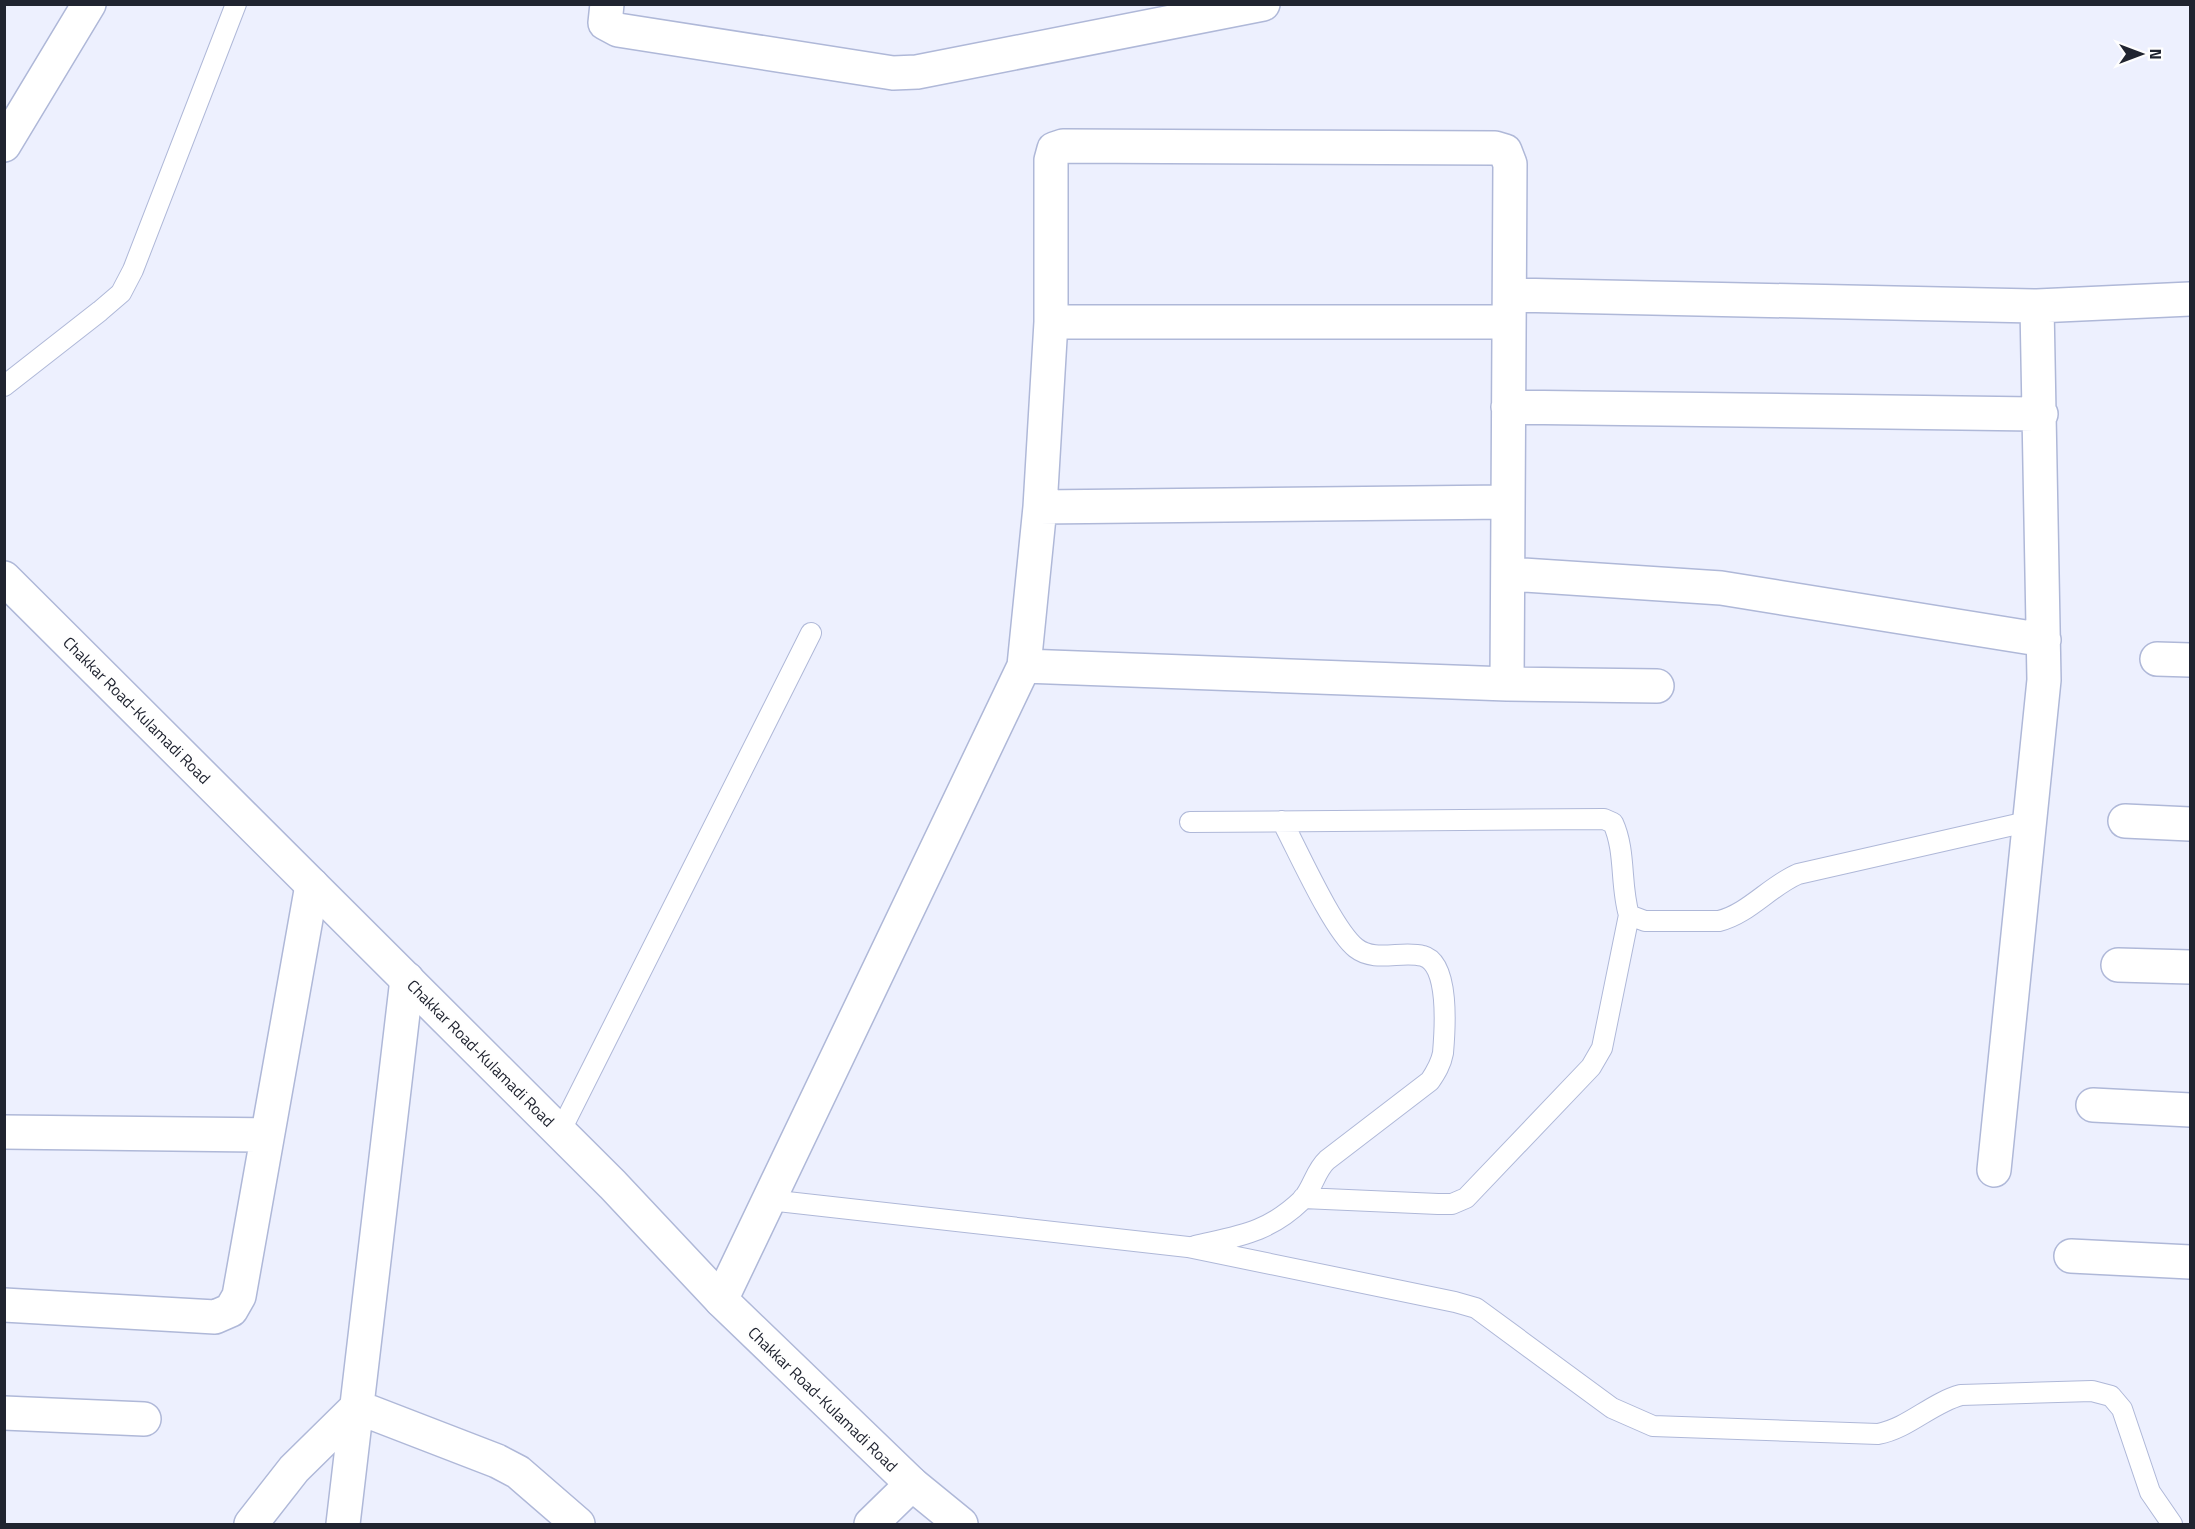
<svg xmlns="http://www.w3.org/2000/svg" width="2195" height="1529" viewBox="0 0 2195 1529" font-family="'Titillium Web',sans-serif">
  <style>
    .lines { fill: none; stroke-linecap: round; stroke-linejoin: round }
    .lane-casing { stroke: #afb8d8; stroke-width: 22 }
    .street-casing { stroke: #afb8d8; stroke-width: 36 }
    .secondary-casing { stroke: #afb8d8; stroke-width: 36 }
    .lane { stroke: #fff; stroke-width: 20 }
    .street { stroke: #fff; stroke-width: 33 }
    .secondary { stroke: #fff; stroke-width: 33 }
    .labels { text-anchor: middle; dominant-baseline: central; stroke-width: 4.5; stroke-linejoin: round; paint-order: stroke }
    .street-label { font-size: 16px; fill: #202430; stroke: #fefefe }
  </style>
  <rect width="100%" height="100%" fill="#edf0fe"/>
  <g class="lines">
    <defs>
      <path id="lane" d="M4,386L100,311L121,293L133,270L236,4
        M1190,822L1604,819L1613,823C1626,851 1620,885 1629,915L1645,921H1719C1748,914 1770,886 1798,874L2031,821
        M560,1132L811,633
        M1303,1198L1438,1204H1452L1466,1198L1591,1067L1602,1048L1629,915
        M769,1200L1188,1247L1455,1302L1476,1308L1612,1408L1653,1426L1878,1434C1909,1428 1931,1403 1961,1395L2092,1391L2111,1396L2122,1409L2150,1492L2172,1524
        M1195,1246C1238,1236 1268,1233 1302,1200C1313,1188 1315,1171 1327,1160L1430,1081C1436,1072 1441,1064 1443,1053C1445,1030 1450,963 1423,956C1402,950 1375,963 1356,948C1333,930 1298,851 1282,821"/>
      <path id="street" d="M607,4L605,23L618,30L893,73L917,72L1263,4
        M4,145L89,4
        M1510,295L2037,306L2190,299
        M1051,322H1508
        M1508,407L2041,414
        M1040,507L1507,502
        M1508,574L1721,588L2044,640
        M2157,659L2190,660
        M1024,666L1507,684L1657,686
        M2125,821L2190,824
        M2118,965L2190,967
        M2093,1105L2190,1110
        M4,1132L267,1135
        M1994,1170L2044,680L2037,306
        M2071,1256L2190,1262
        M721,1300L1024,666L1040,507L1051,322V160L1054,149L1063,146L1495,148L1505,151L1510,164L1507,684
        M4,1305L215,1317L231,1310L239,1296L312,885
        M4,1413L144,1419
        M251,1524L294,1469L357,1407L497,1461L518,1472L578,1524
        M343,1524L407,979
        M871,1524L912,1484"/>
      <path id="secondary" d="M4,578L613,1185L721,1300L912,1484L961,1524"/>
    </defs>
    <!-- lane casing -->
    <use href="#lane" class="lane-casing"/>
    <!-- street casing -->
    <use href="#street" class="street-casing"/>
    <!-- secondary casing -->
    <use href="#secondary" class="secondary-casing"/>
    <!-- lane -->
    <use href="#lane" class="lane"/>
    <!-- street -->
    <use href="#street" class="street"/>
    <!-- secondary -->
    <use href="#secondary" class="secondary"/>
  </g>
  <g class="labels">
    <!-- street labels -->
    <g class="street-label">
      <text transform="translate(137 710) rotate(45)">Chakkar Road-Kulamadi Road</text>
      <text transform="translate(481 1053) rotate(45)">Chakkar Road-Kulamadi Road</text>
      <text transform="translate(823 1399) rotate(44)">Chakkar Road-Kulamadi Road</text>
    </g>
  </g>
  <!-- border -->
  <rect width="2195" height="1529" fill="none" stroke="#202430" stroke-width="12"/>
  <!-- north arrow -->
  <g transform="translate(2141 54) rotate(90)" stroke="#fefefe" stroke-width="4.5" paint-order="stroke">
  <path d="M0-4.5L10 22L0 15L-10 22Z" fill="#202430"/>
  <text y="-9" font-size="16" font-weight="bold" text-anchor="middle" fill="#202430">N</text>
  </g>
</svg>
